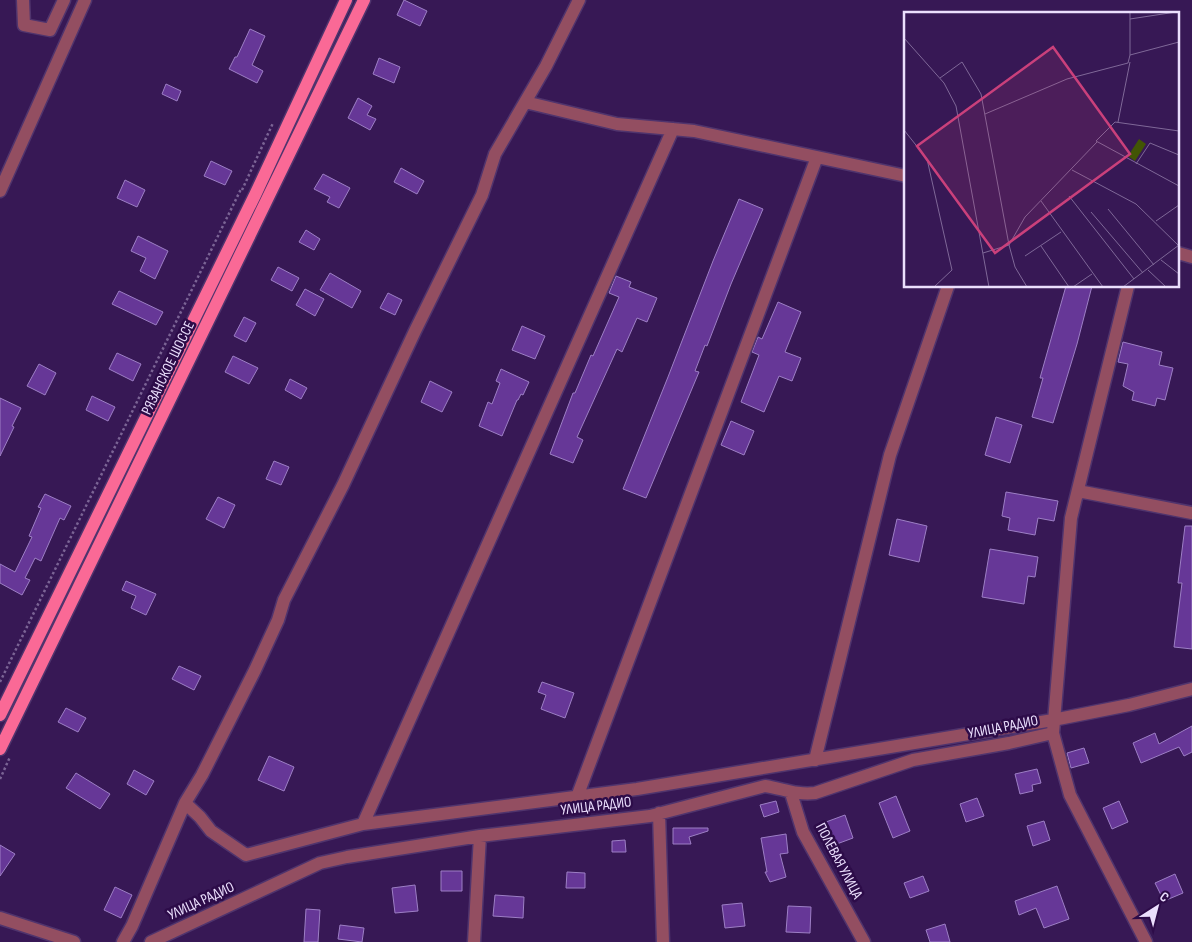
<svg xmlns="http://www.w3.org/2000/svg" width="1192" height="942" viewBox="0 0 1192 942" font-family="'Sofia Sans Condensed',sans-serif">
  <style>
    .building { fill: #663797; stroke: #9d7fc5 }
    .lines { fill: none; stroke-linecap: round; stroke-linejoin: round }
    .minor-casing { stroke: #50346d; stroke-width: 15 }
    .major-casing { stroke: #50346d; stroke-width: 15 }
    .path { stroke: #7b6495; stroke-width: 2.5; stroke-dasharray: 2.5 2.5; stroke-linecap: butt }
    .minor { stroke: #934e61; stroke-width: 12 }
    .major { stroke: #fa6996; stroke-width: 12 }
    .labels { text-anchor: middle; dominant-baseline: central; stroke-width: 5; stroke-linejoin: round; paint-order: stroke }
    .street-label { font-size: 15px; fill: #ebdffd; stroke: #2d0c49 }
    .inset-road { fill: none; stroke: #7f6898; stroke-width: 1 }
    .view { fill: #ca407b; fill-opacity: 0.15; stroke: #ca407b; stroke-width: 2.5 }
    .inset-edge { fill: none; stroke: #ebdffd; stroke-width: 2.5 }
  </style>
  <rect width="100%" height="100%" fill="#371855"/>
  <!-- building -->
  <path class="building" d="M404,0L427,11L420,26L397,15Z
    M250,29L265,36L252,65L263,71L257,83L229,69L235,57H237Z
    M379,58L400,67L394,83L373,74Z
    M166,84L181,91L177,101L162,94Z
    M358,98L372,106L367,115L376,119L370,130L348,118Z
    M211,161L232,171L225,185L204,176Z
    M401,168L424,181L417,194L394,182Z
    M323,174L350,188L339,208L327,202L330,197L314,189Z
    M125,180L145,190L137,207L117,198Z
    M739,199L763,209L731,284L707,346L705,345L695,371L699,372L646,498L623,489L668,377L713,261Z
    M306,230L320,239L314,250L299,242Z
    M138,236L168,251L155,279L140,271L146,258L131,251Z
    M278,267L299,278L292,291L271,280Z
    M330,273L361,291L352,308L320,290Z
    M616,276L631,282L629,287L657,298L647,322L637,318L622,352L617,349L577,437L583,440L573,463L550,454L573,393H575L591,355L593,356L619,297L609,293Z
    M1066,286H1092L1077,344L1053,423L1032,417L1043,378H1040Z
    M305,289L324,299L315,316L296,305Z
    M119,291L163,312L156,325L112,304Z
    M388,293L402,300L395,315L380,308Z
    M778,302L801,312L785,352L801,358L792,381L779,376L764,412L741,402L759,355L752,352L758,337L762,339Z
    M244,317L256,323L246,342L234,336Z
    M522,326L545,336L535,359L512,350Z
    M1123,342L1162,352L1159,365L1173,368L1165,400L1157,398L1155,406L1132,400L1134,392L1123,386L1128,364L1118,362Z
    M117,353L141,364L133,381L109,369Z
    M233,356L258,368L249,384L225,372Z
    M39,364L56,373L45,395L27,386Z
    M501,369L529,382L523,395L521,394L518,400H517L502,436L479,426L488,402L492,404L500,383L496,381Z
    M290,379L307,388L301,399L285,390Z
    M430,381L452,392L442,412L421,402Z
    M92,396L115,407L108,421L86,410Z
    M0,398L21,408L12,426L14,427L0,456Z
    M996,417L1022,425L1010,463L985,455Z
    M731,421L754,431L744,455L721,445Z
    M274,461L289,467L281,485L266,479Z
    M1006,492L1058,501L1054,521L1038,518L1035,535L1008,530L1010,518L1002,516Z
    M45,494L71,506L64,520L60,518L41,561L35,558L25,578L30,580L22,595L0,583V564L15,572L32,537L29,536L41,508L38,507Z
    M218,497L235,505L224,528L206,519Z
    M897,519L927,526L919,562L889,555Z
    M1185,526H1192V649L1174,647L1182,583H1178Z
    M990,549L1038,557L1035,577L1028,576L1024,604L982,597Z
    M126,581L156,594L146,615L131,608L136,596L122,590Z
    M179,666L201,676L194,690L172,679Z
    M542,682L574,693L565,718L541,709L546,695L538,692Z
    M66,708L86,718L78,732L58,722Z
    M1192,726V752L1184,756L1179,747L1141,763L1133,743L1155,733L1159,744Z
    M1084,748L1089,763L1071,768L1067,753Z
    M269,756L294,767L284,791L258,780Z
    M1037,769L1041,783L1032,785L1033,791L1020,794L1015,774Z
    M134,770L154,781L146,795L127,784Z
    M76,773L110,794L100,809L66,788Z
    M896,796L910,831L893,838L879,803Z
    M977,798L984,816L966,822L960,804Z
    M776,801L779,812L764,817L760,805Z
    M1119,801L1128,822L1112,829L1103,808Z
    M845,815L853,838L834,845L826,822Z
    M1044,821L1050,840L1033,846L1027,826Z
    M673,828H708V831L689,837L691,844H673Z
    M786,834L788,853L780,854L786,877L770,882L765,872H767L761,838Z
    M625,840L626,852H612V841Z
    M0,845L15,854L0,876Z
    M441,871H462V891H441Z
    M567,872L585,873V888H566Z
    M1175,874L1183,893L1164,901L1155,883Z
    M923,876L929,891L910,898L904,883Z
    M415,885L418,911L395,913L392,888Z
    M1057,886L1069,919L1044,928L1036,908L1019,915L1015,901Z
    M115,887L132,895L121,918L104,910Z
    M495,895L524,897L523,918L493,916Z
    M742,903L745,926L725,928L722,905Z
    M788,906L811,907L810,933L786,932Z
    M306,909L320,910L318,942H304Z
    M945,924L950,942H930L926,930Z
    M340,925L364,928L362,942L338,939Z"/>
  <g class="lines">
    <defs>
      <path id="minor" d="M23,0L24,25L50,30L64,0
        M525,102L617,124L694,131L906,176
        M0,191L85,0
        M1178,253L1192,257
        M1128,286L1071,518L1053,733L1070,795L1146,942
        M1078,491L1192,513
        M815,760L890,455L948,286
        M791,793L803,832L864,942
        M577,797L817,157
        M185,803L200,817L211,831L246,855L363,824L673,129
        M659,813L663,942
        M363,824L637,789L1053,720L1129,705L1192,689
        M0,918L74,942
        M123,942L132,926L185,803L202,775L255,670L278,620L284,600L343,485L415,331L482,195L495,154L546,66L579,0
        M151,942L320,863L347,857L480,836L650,816L765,786C784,789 796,795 815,793L913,760L1009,743L1053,733
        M474,942L480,836"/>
      <path id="major" d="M0,715L255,195L346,0
        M0,749L364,0"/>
    </defs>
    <!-- minor casing -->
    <use href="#minor" class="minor-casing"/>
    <!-- major casing -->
    <use href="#major" class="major-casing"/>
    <!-- path -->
    <path class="path" d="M242,190L273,123
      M0,682L241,189
      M0,779L10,757"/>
    <!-- minor -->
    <use href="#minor" class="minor"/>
    <!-- major -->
    <use href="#major" class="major"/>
  </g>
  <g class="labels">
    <!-- street labels -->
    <g class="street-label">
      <text transform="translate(168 368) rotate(-64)">РЯЗАНСКОЕ ШОССЕ</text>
      <text transform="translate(1003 727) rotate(-11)">УЛИЦА РАДИО</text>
      <text transform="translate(596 806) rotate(-7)">УЛИЦА РАДИО</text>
      <text transform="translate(839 861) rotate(62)">ПОЛЕВАЯ УЛИЦА</text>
      <text transform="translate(201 901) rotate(-25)">УЛИЦА РАДИО</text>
    </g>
  </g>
  <!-- overview -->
  <g transform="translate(904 12)">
    <rect width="275" height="275" fill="#371855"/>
    <path d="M235,127L242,132L231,149L224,144Z" fill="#425505"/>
    <path class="inset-road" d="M226,0V43L275,30M226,7L272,0M0,26L40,71L52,94L85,275M36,66L58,50L77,82L105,233L111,255L123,275M81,102L163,67L224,51L226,43M214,110L226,50M0,118L23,147L48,258L30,275M275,119L211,110L192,129L275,174M232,152L246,131L275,143M168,158L232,192L275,234M165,184L230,267M137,189L199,275M204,197L250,253M187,200L239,261M252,209L275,193M137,234L165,275M79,241L105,233L121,205L193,130M121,244L157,220M257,248L275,262M244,258L262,275M169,275L188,262M219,275L275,233"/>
    <path class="view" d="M149,35L226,142L91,241L13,134Z"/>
    <rect width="275" height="275" class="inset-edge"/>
  </g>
  <!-- north arrow -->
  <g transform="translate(1157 907) rotate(36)" stroke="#2d0c49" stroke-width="4" paint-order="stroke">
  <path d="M0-4L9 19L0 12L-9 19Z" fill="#ebdffd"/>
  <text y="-8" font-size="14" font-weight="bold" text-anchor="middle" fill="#ebdffd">С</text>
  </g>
</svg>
